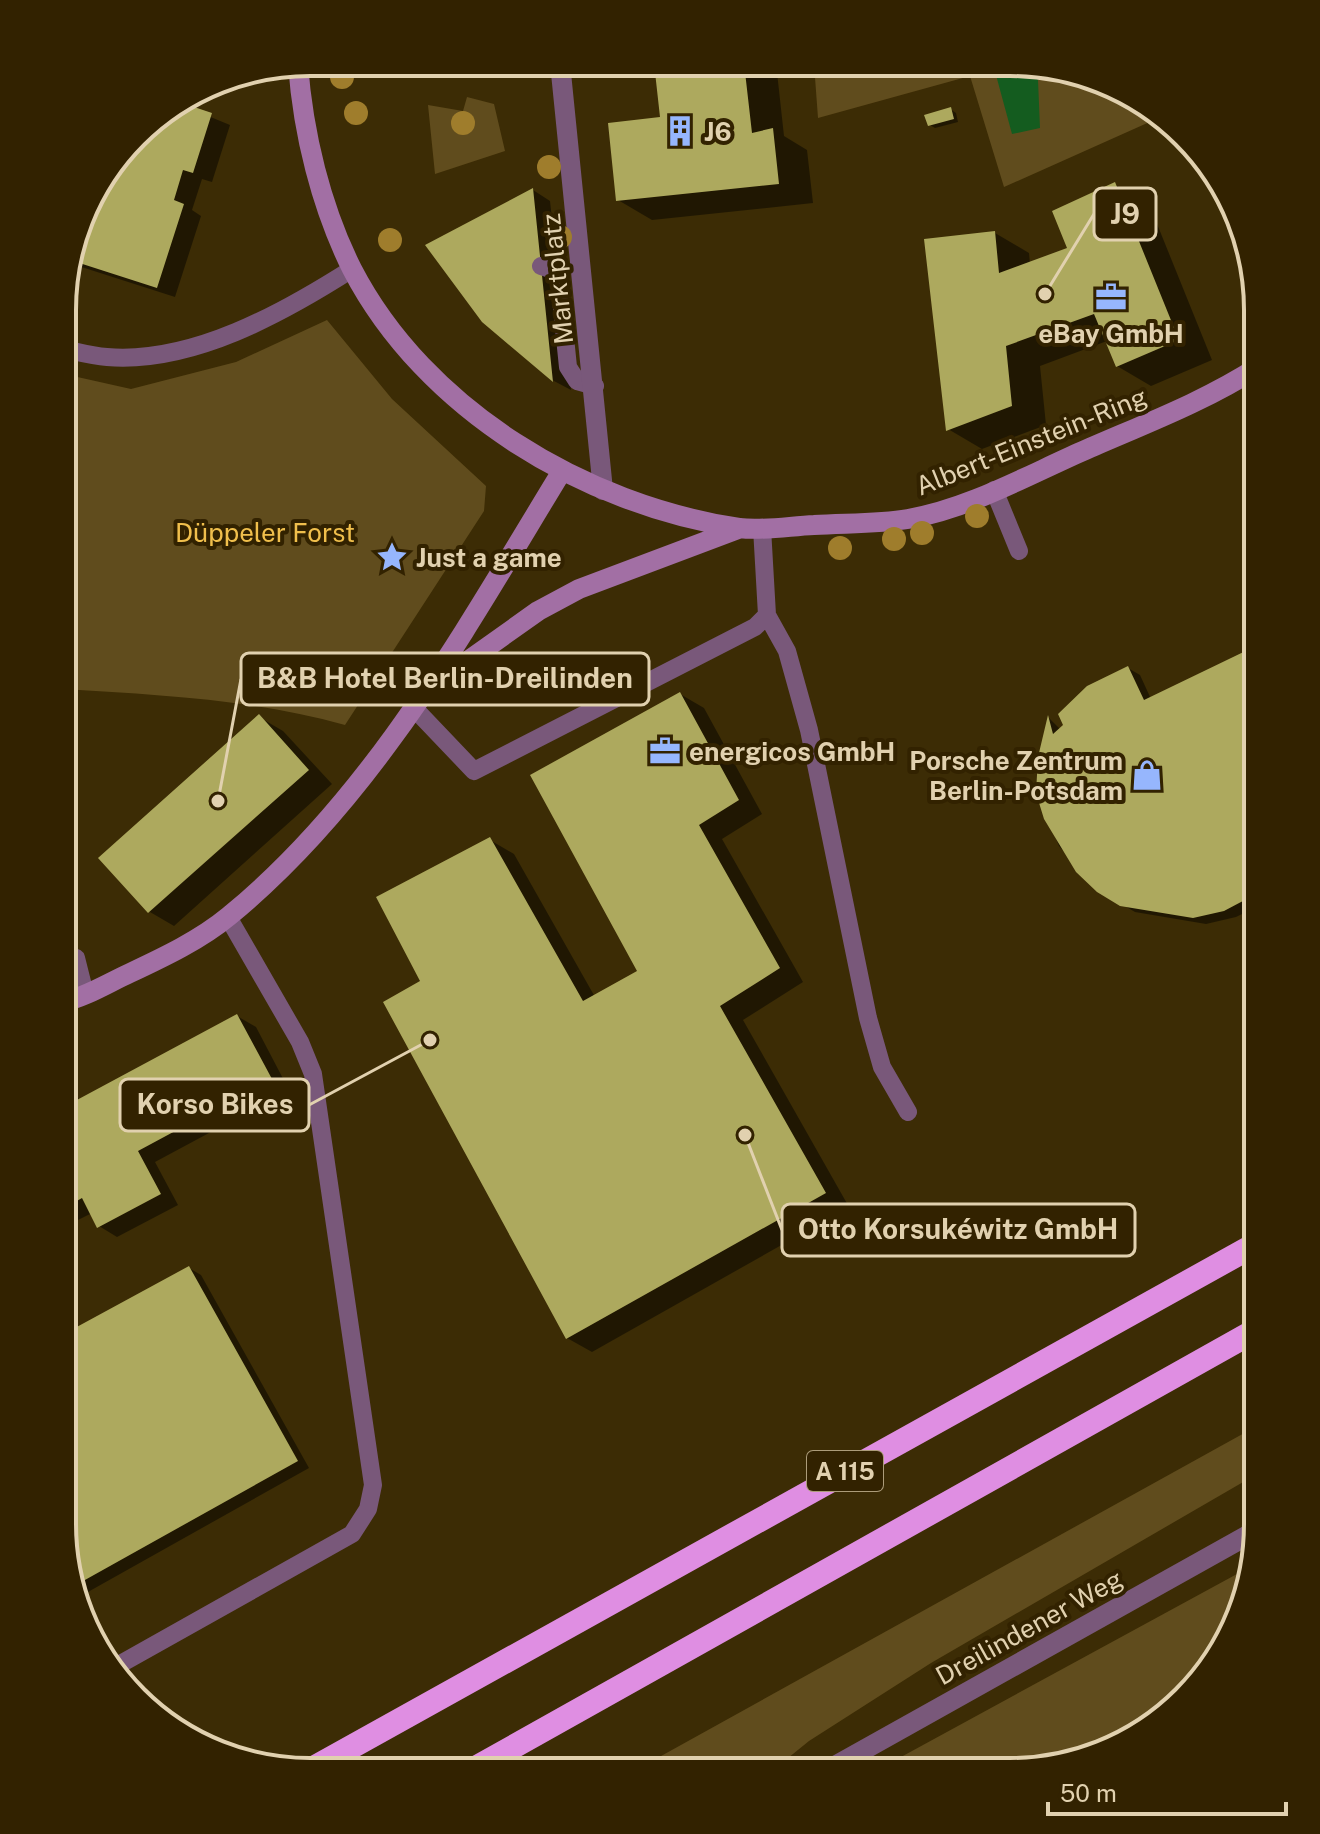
<svg xmlns="http://www.w3.org/2000/svg" width="1320" height="1834" viewBox="0 0 1320 1834" font-family="'Public Sans',sans-serif">
  <style>
    .green { fill: #604c1d }
    .water { fill: #145c1f }
    .shadow { fill: #0007 }
    .building { fill: #ada95e }
    .lines { fill: none; stroke-linecap: round; stroke-linejoin: round }
    .lane { stroke: #79587a; stroke-width: 18 }
    .street { stroke: #79587a; stroke-width: 20 }
    .secondary { stroke: #a26fa4; stroke-width: 20 }
    .highway { stroke: #df8ee2; stroke-width: 24 }
    .tree { fill: #9f7d2c }
    .labels { text-anchor: middle; dominant-baseline: central; stroke-width: 8; stroke-linejoin: round; paint-order: stroke }
    .shield { fill: #322200; stroke: #ac9c7a; stroke-width: 2 }
    .shield-label { font-size: 24px; font-weight: bold; fill: #e1d1af }
    .poi-label { font-size: 26px; font-weight: bold; fill: #e1d1af; stroke: #322200; text-anchor: start }
    .street-label { font-size: 26px; fill: #e1d1af; stroke: #322200 }
    .park-label { font-size: 26px; fill: #f0bf4c; stroke: #322200 }
    .rim { fill: none; stroke: #e1d1af; stroke-width: 4 }
    .leader { fill: none; stroke: #e1d1af; stroke-width: 3 }
    .callout-dot { fill: #e1d1af; stroke: #322200; stroke-width: 3 }
    .callout { fill: #322200; stroke: #e1d1af; stroke-width: 3 }
    .callout-label { font-size: 28px; text-anchor: middle; font-weight: bold; fill: #e1d1af }
  </style>
  <rect width="100%" height="100%" fill="#3c2c05"/>
  <!-- green -->
  <path class="green" d="M814,64H1043L1163,116L1004,187L970,76L818,118Z
    M467,97L494,104L505,151L435,174L428,105L463,111Z
    M327,320L392,399L486,486L484,511L345,725C252,699 159,695 63,689L64,374L131,389L236,362Z
    M1257,1426V1474L931,1663L809,1741L772,1771H634Z
    M1248,1568L1216,1662L1119,1747L1011,1772H898L901,1757Z"/>
  <!-- water -->
  <path class="water" d="M993,64H1042L1038,80L1040,128L1012,134Z"/>
  <!-- shadow -->
  <path class="shadow" d="M656,63H776L784,136L807,150L813,203L652,220L618,200L662,119Z
    M179,104L230,125L212,182L202,179L192,210L201,216L175,297L69,263L95,186L147,123Z
    M950,109L956,113L958,122L935,128L930,125Z
    M1115,185L1149,204L1212,360L1151,386L1117,366L1107,341L1040,366L1046,425L982,449L948,429L995,233L1029,253L1030,264L1069,249Z
    M533,190L550,201L571,390L554,381L484,321Z
    M1258,648V906L1236,917L1206,924L1135,912L1098,890L1059,846L1038,793L1040,757L1049,718L1061,730L1128,668L1140,675L1151,699Z
    M680,694L704,708L762,814L722,839L803,982L743,1020L849,1207L592,1352L567,1338L423,982L490,840L514,854L595,997L640,972Z
    M259,717L283,731L332,784L174,926L150,912L101,858Z
    M237,1016L256,1027L289,1090L155,1162L178,1205L117,1237L99,1226L92,1213L76,1221L63,1213V1090L81,1100Z
    M189,1268L201,1275L309,1468L79,1597L62,1525Z"/>
  <!-- building -->
  <path class="building" d="M654,63H744L752,133L773,128L779,184L616,201L608,123L660,117Z
    M182,103L212,113L193,173L183,170L174,200L184,204L157,288L70,260L95,186L147,123Z
    M951,107L954,119L928,126L924,115Z
    M1183,140L1233,201L1239,228L1181,141Z
    M1115,182L1179,340L1116,367L1094,314L1006,346L1012,406L946,431L924,239L995,231L999,273L1067,248L1052,211Z
    M533,188L553,382L482,322L425,245Z
    M1258,645V893L1224,911L1193,918L1120,906L1097,892L1076,872L1044,819L1036,793L1038,757L1048,715L1053,734L1063,725L1058,714L1087,686L1128,666L1144,700Z
    M680,692L739,800L699,825L780,968L720,1006L826,1193L566,1339L383,1002L420,981L376,897L490,837L583,1001L637,971L530,775Z
    M259,714L309,770L148,913L98,858Z
    M237,1014L272,1079L138,1151L161,1194L97,1228L82,1198L63,1209V1088L70,1091L75,1101Z
    M189,1266L298,1461L76,1585L62,1525V1335Z"/>
  <g class="lines">
    <!-- lane -->
    <path class="lane" d="M541,266L553,270L559,279L568,367L577,381L595,386
      M64,349C78,352 92,356 107,357C192,364 283,313 352,269
      M994,490L1019,551
      M762,528L767,615L787,651L809,730L868,1018L882,1067L908,1112
      M412,706L474,771L755,627L767,615
      M76,958L85,994
      M115,1667L352,1534L368,1509L373,1485L313,1074L300,1042L228,917"/>
    <!-- street -->
    <path class="street" d="M560,63L603,490
      M826,1771L1257,1530"/>
    <!-- secondary -->
    <path class="secondary" d="M298,64C303,133 321,207 352,269C425,410 585,505 739,528C764,531 790,526 814,525C845,523 878,524 908,519C968,509 1028,475 1083,451C1142,425 1204,402 1258,367
      M434,685L538,611L579,589L741,528
      M63,1002C86,997 108,983 130,973C164,957 200,940 229,916C373,798 466,628 562,471"/>
    <!-- highway -->
    <path class="highway" d="M310,1770L1258,1243
      M472,1770L1258,1329"/>
  </g>
  <!-- trees -->
  <g class="tree">
    <circle cx="342" cy="77" r="12"/>
    <circle cx="356" cy="113" r="12"/>
    <circle cx="463" cy="123" r="12"/>
    <circle cx="549" cy="167" r="12"/>
    <circle cx="560" cy="237" r="12"/>
    <circle cx="390" cy="240" r="12"/>
    <circle cx="977" cy="516" r="12"/>
    <circle cx="922" cy="533" r="12"/>
    <circle cx="894" cy="539" r="12"/>
    <circle cx="840" cy="548" r="12"/>
  </g>
  <!-- icons -->
  <defs>
    <symbol id="building-bare" viewBox="-9 -9 18 18"><path d="M-4-6H4V6H1V3H-1V6H-4ZM-2.5-4.3h1.7v1.8h-1.7ZM.8-4.3h1.7v1.8H.8ZM-2.5-1h1.7V.8h-1.7ZM.8-1h1.7V.8H.8Z" fill="#96b6fd" stroke="#322200" stroke-width="2.5" paint-order="stroke"/></symbol>
    <symbol id="office-bare" viewBox="-9 -9 18 18"><path d="M-6-3h4V-5.5h4V-3h4V5H-6ZM-1-4.5V-3h2v-1.5ZM-6 0V1H6V0Z" fill="#96b6fd" stroke="#322200" stroke-width="2.5" paint-order="stroke"/></symbol>
    <symbol id="sight-bare" viewBox="-9 -9 18 18"><path d="M0-6L1.8-2.2L6-1.7L2.9 1.2L3.7 5.4L0 3.3L-3.7 5.4L-2.9 1.2L-6-1.7L-1.8-2.2Z" fill="#96b6fd" stroke="#322200" stroke-width="2.5" paint-order="stroke"/></symbol>
    <symbol id="shop-bare" viewBox="-9 -9 18 18"><path d="M-5-2.5h2.3a2.7 3.5 0 0 1 5.4 0H5L5.5 6h-11ZM-1.5-2.5h3a1.5 2.3 0 0 0-3 0Z" fill="#96b6fd" stroke="#322200" stroke-width="2.5" paint-order="stroke"/></symbol>
  </defs>
  <g fill-rule="evenodd">
    <use href="#building-bare" x="658" y="109" width="44" height="44"/>
    <use href="#office-bare" x="1089" y="275" width="44" height="44"/>
    <use href="#sight-bare" x="370" y="535" width="44" height="44"/>
    <use href="#office-bare" x="643" y="729" width="44" height="44"/>
    <use href="#shop-bare" x="1125" y="753" width="44" height="44"/>
  </g>
  <g class="labels">
    <!-- shield labels -->
    <rect class="shield" x="807" y="1451" width="76" height="40" rx="6"/>
    <g class="shield-label">
      <text x="845" y="1471">A 115</text>
    </g>
    <!-- poi labels -->
    <g class="poi-label">
      <text x="704" y="131">J6</text>
      <text x="1111" y="333" text-anchor="middle">eBay GmbH</text>
      <text x="416" y="557">Just a game</text>
      <text x="689" y="751">energicos GmbH</text>
      <text x="1123" y="760" text-anchor="end">Porsche Zentrum<tspan x="1123" dy="30">Berlin-Potsdam</tspan></text>
    </g>
    <!-- street labels -->
    <g class="street-label">
      <text transform="translate(557 279) rotate(-96)">Marktplatz</text>
      <text transform="translate(1031 441) rotate(-22)">Albert-Einstein-Ring</text>
      <text transform="translate(1029 1627) rotate(-29)">Dreilindener Weg</text>
    </g>
    <!-- park labels -->
    <g class="park-label">
      <text x="265" y="532">Düppeler Forst</text>
    </g>
  </g>
  <!-- crop -->
  <path d="M0 0H1320V1834H0ZM310 76H1010A234 234 0 0 1 1244 310V1524A234 234 0 0 1 1010 1758H310A234 234 0 0 1 76 1524V310A234 234 0 0 1 310 76Z" fill="#322200" fill-rule="evenodd"/>
  <path class="rim" d="M310 76H1010A234 234 0 0 1 1244 310V1524A234 234 0 0 1 1010 1758H310A234 234 0 0 1 76 1524V310A234 234 0 0 1 310 76Z"/>
  <!-- callouts -->
  <path class="leader" d="M1045 294L1094 214M218 801L241 679M430 1040L309 1105M745 1135L782 1230"/>
  <g class="callout-dot">
    <circle cx="1045" cy="294" r="8"/>
    <circle cx="218" cy="801" r="8"/>
    <circle cx="430" cy="1040" r="8"/>
    <circle cx="745" cy="1135" r="8"/>
  </g>
  <g class="callout">
    <rect x="1094" y="188" width="62" height="52" rx="8"/>
    <rect x="241" y="653" width="408" height="52" rx="8"/>
    <rect x="120" y="1079" width="189" height="52" rx="8"/>
    <rect x="782" y="1204" width="353" height="52" rx="8"/>
  </g>
  <g class="callout-label">
    <text x="1125" y="224">J9</text>
    <text x="445" y="688">B&amp;B Hotel Berlin-Dreilinden</text>
    <text x="215" y="1114">Korso Bikes</text>
    <text x="958" y="1239">Otto Korsukéwitz GmbH</text>
  </g>
  <!-- scale -->
  <path d="M1048 1802v12h238v-12" fill="none" stroke="#e1d1af" stroke-width="4"/>
  <text x="1060" y="1802" font-size="24" fill="#e1d1af" stroke="#322200" stroke-width="6" paint-order="stroke">50 m</text>
</svg>
